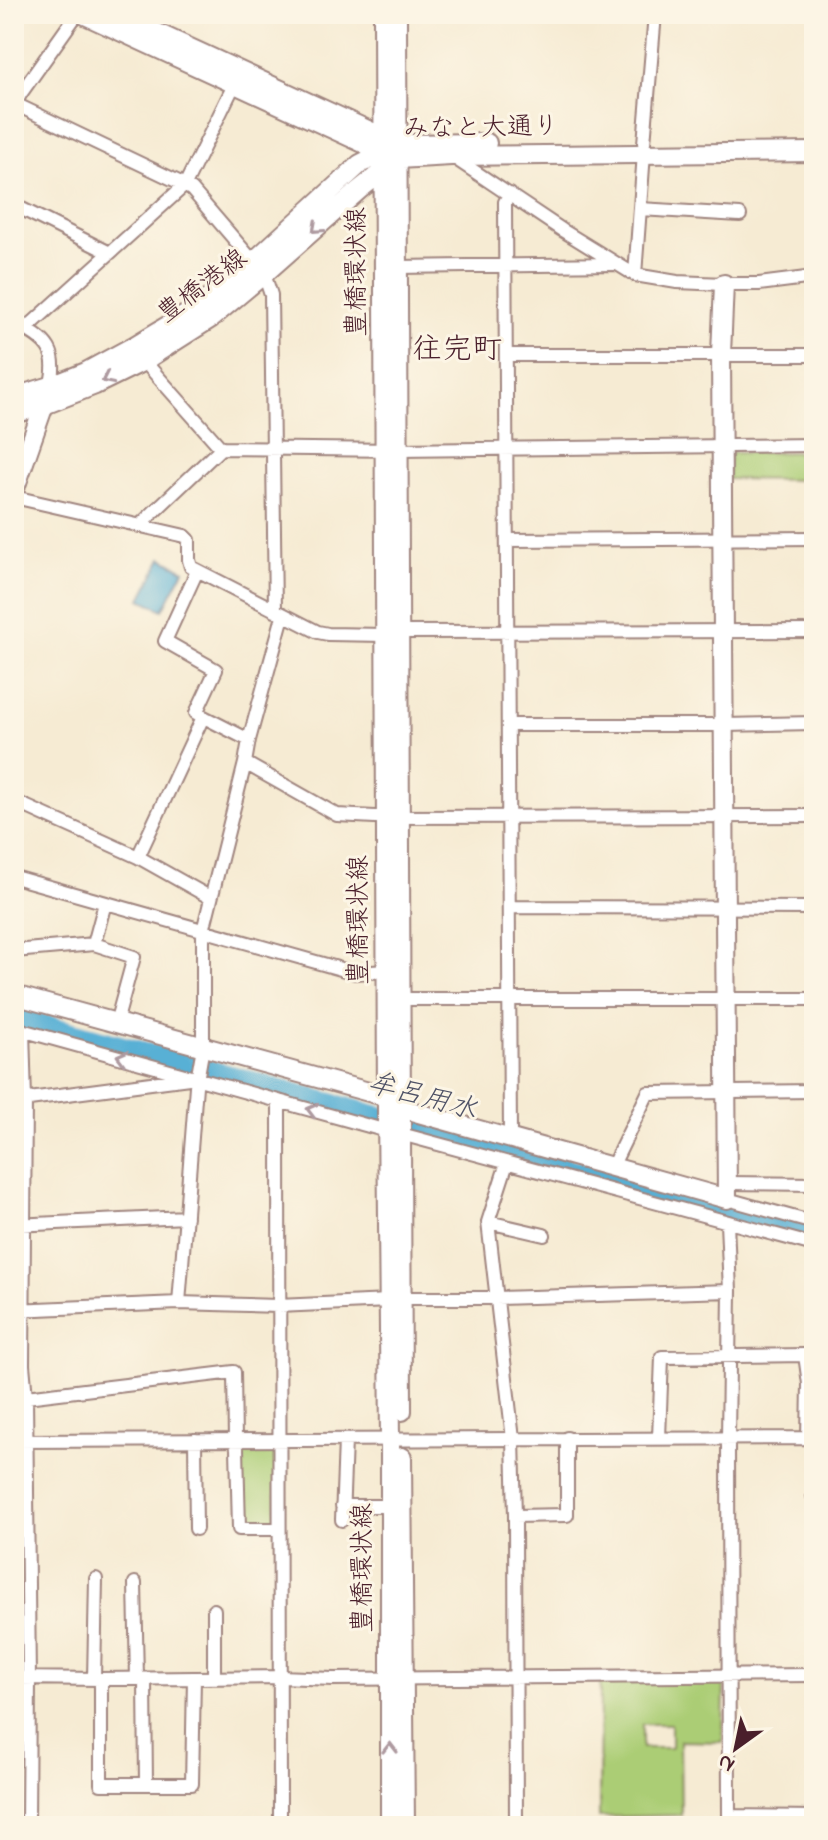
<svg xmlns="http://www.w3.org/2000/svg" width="828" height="1840" viewBox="0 0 828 1840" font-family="'Indie Flower','Klee One',sans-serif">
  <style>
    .green { fill: #abcd75; stroke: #7a7650; stroke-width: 2; fill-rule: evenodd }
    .water { fill: #59b0d5; stroke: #526880; stroke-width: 2 }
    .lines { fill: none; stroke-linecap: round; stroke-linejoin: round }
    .river { stroke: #59b0d5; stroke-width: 22 }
    .street-casing { stroke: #a0857f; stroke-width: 16 }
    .secondary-casing { stroke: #a0857f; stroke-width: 22 }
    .street { stroke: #fff; stroke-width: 12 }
    .secondary { stroke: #fff; stroke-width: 18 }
    .oneway { stroke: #ae9aa0 }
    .labels { text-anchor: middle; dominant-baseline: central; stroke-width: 6; stroke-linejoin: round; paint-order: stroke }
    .street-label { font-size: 26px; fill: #4a1f2b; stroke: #fcf5e5 }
    .water-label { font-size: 28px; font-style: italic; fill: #4f5266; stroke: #fcf5e5 }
    .quarter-label { font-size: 30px; fill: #4a1f2b; stroke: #fcf5e5 }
  </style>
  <rect width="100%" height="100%" fill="#fcf5e5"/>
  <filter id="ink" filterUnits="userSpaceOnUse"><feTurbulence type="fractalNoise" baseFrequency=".0125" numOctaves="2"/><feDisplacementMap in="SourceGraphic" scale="16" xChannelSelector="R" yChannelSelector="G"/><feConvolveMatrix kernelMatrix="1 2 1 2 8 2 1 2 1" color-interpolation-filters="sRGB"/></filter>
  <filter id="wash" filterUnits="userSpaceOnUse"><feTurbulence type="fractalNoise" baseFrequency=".006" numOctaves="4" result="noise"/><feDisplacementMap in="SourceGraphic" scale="32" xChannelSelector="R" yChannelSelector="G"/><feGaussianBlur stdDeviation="1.8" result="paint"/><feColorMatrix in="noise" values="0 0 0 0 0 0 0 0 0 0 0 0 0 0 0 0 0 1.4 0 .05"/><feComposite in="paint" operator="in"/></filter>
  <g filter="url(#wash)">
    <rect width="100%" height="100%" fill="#f6ebd3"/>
    <!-- green -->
    <path class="green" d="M814,452V480L728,479L730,453Z
      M246,1443L270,1444L276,1449V1520L272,1525L247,1526L243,1522L242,1450Z
      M600,1680H720L724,1683L723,1742L680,1741L681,1815L599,1817ZM642,1724H671V1748H642Z"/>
    <!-- water -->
    <path class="water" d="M162,558L184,570L163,610L141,599Z"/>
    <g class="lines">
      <!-- river -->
      <path class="river" d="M14,1017L814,1236"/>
    </g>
  </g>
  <g filter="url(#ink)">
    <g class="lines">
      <defs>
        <path id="street" d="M15,104L185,185L192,190L264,274L271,295L275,611
          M14,106L21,93L77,14
          M644,143L655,14
          M453,157L562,230L635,275L677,282L724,284H759L814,277
          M510,194L505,202L510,1139
          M14,205L110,253
          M640,209L740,215
          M398,267L615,264
          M635,275L644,153
          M14,323C48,340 61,351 49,391
          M26,329L185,185L234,85
          M507,355H814
          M144,361L221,448L399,450L814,445
          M14,497L185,536L189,540V560L191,567L318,632L328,634L385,635
          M139,526L221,448
          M507,540L814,538
          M197,571L165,641L216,670L196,713L249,740
          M399,632L814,631
          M508,725H724L814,723
          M245,763L337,815L375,817L814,816
          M14,801L138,857L211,898
          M138,857L203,717
          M14,877L355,973L387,971
          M510,907L814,908
          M94,944L134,957L116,1023
          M14,951L94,944L105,903
          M400,999H814
          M14,1028L387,1131
          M23,1030L25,1100L23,1365L26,1397L29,1679L28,1826
          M14,1101L189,1078
          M279,1101L280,1826
          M401,1134L814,1245
          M507,1163L488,1222L513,1439L515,1516L516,1826
          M612,1167L648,1093L814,1091
          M727,1183L814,1184
          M727,1199L814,1223
          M488,1222L544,1235
          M727,1223L730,1291L728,1438L729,1826
          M14,1225L186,1217
          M402,1298H496L730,1291
          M179,1303L196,1086L203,1047V931L245,763L249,740L283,616
          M14,1310L179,1303L278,1306L389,1301
          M26,1397L234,1372L235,1440L237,1448L239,1529H279
          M659,1438L662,1357L805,1355L809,1384L808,1438
          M813,1438V1496
          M195,1440L196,1529
          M14,1441L814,1438
          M342,1506H390
          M515,1516L567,1515V1438
          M342,1520L345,1440
          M135,1583L137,1679
          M214,1610V1678
          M14,1678L101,1679L280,1677L333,1679L814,1675
          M94,1679L96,1579
          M101,1679V1784H192L194,1678
          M145,1679L146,1784
          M729,1816L814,1817"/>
        <path id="secondary" d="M83,14L398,159L451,156L814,152
          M116,14L398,144L487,143
          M383,14L387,1111L390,1440V1826
          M397,14L402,1411
          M14,397L51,386L86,372L134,346L197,308L253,262L360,164L388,150
          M14,414L44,405L95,385L144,361L210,319L264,274L359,190L389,166
          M14,491L44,405
          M14,995L387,1097L401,1108L411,1111L727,1199L721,354L724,284
          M402,1457L405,1826"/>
      </defs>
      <!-- street casing -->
      <use href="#street" class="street-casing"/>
      <!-- secondary casing -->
      <use href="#secondary" class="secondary-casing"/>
      <!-- street -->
      <use href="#street" class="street"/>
      <!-- secondary -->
      <use href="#secondary" class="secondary"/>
    </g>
    <!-- one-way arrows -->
    <defs><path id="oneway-chevron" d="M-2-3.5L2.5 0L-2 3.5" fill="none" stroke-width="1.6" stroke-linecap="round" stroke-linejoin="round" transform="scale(2)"/></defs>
    <g class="oneway">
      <use href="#oneway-chevron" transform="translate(317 228) rotate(138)"/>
      <use href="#oneway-chevron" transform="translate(107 379) rotate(154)"/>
      <use href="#oneway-chevron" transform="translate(122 1057) rotate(-165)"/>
      <use href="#oneway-chevron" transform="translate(312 1110) rotate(-165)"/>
      <use href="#oneway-chevron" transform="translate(390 1748) rotate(-90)"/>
    </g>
  </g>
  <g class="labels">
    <!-- street labels -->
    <g class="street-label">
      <text transform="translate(481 129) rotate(-1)">みなと大通り</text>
      <text transform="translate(358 272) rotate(-90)">豊橋環状線</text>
      <text transform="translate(203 287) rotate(-37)">豊橋港線</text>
      <text transform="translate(360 920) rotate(-90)">豊橋環状線</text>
      <text transform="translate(364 1568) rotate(-90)">豊橋環状線</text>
    </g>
    <!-- water labels -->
    <g class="water-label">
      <text transform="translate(422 1098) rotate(15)">牟呂用水</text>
    </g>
    <!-- quarter labels -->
    <g class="quarter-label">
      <text x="457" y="351">往完町</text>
    </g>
  </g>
  <!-- margin -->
  <rect width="828" height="1840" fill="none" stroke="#fcf5e5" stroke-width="48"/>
  <!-- north arrow -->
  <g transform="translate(736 1748) rotate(213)" stroke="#fcf5e5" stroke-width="6" paint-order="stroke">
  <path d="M0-6L14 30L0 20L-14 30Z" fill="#4a1f2b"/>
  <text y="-12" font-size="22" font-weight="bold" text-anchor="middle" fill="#4a1f2b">N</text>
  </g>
</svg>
